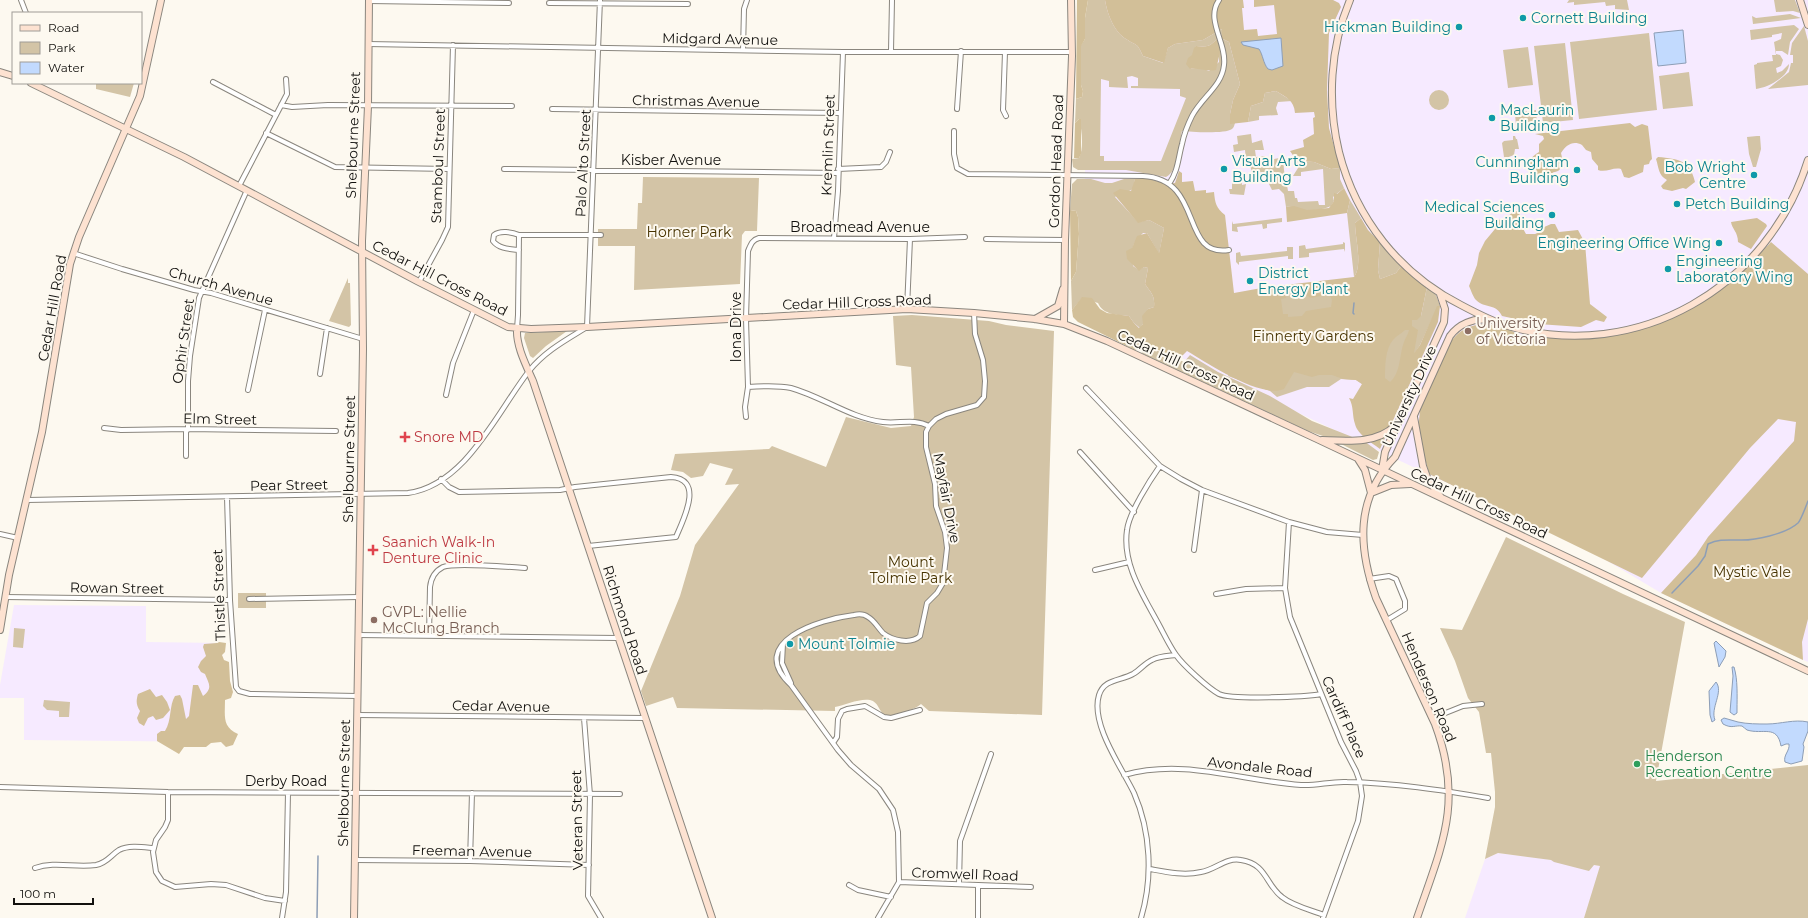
<svg xmlns="http://www.w3.org/2000/svg" width="1808" height="918" viewBox="0 0 1808 918" font-family="Montserrat,sans-serif">
  <style>
    .education { fill: #f6eaff }
    .green { fill: #d3c4a6; fill-rule: evenodd }
    .forest { fill: #d2bf98; fill-rule: evenodd }
    .water { fill: #c2dafe; stroke: #8d9eb6 }
    .lines { fill: none; stroke-linecap: round; stroke-linejoin: round }
    .stream { stroke: #8d9eb6; stroke-width: 1.5 }
    .street-casing { stroke: #8a867e; stroke-width: 6 }
    .secondary-casing { stroke: #8a867e; stroke-width: 8 }
    .street { stroke: #fff; stroke-width: 4 }
    .secondary { stroke: #fde2d1; stroke-width: 6 }
    .culture-dot { fill: #0f9aa8; stroke: #fdf9f0; stroke-width: 1.5 }
    .education-dot { fill: #8d6e63; stroke: #fdf9f0; stroke-width: 1.5 }
    .health-dot { fill: #e0444e; stroke: #fdf9f0; stroke-width: 1.5 }
    .leisure-dot { fill: #2e9e5b; stroke: #fdf9f0; stroke-width: 1.5 }
    .labels { text-anchor: middle; dominant-baseline: central; stroke-width: 4; stroke-linejoin: round; paint-order: stroke }
    .culture-label { font-size: 14px; fill: #0d838f; stroke: #fdf9f0; text-anchor: start }
    .street-label { font-size: 14px; fill: #12110e; stroke: #fdf9f0 }
    .park-label { font-size: 14px; fill: #473300; stroke: #fdf9f0 }
    .education-label { font-size: 14px; fill: #785e54; stroke: #fdf9f0; text-anchor: start }
    .health-label { font-size: 14px; fill: #be3a42; stroke: #fdf9f0; text-anchor: start }
    .leisure-label { font-size: 14px; fill: #27864d; stroke: #fdf9f0; text-anchor: start }
  </style>
  <rect width="100%" height="100%" fill="#fdf9f0"/>
  <!-- education -->
  <path class="education" d="M1091,0H1808V662L1661,593L1589,550L1131,334L1082,260Z
    M14,605L146,606V642L222,643L223,742L24,740V698H0V685Z
    M1498,853L1601,866L1584,918H1465L1485,859Z"/>
  <!-- green -->
  <path class="green" d="M1088,0H1105C1107,13 1114,32 1126,39C1138,47 1136,41 1143,56L1163,63L1168,48L1175,44L1203,40L1222,29V34C1211,44 1212,48 1196,46L1190,69L1201,68L1209,71L1219,62V51L1223,39L1229,42L1240,84L1233,100L1230,114V123H1235C1234,126 1234,127 1232,129C1226,134 1191,132 1182,131C1179,143 1178,172 1166,177L1126,170H1078L1073,167L1072,159L1079,158C1084,148 1082,130 1079,119L1075,123L1076,99L1082,97L1083,91L1081,85V45L1085,39V18ZM1132,76L1138,78V86H1131V88L1180,89V96L1186,98L1161,161H1104V156H1100L1101,79L1109,81V87L1128,88L1127,77Z
    M1569,0H1627L1629,10L1615,9V5L1606,6L1605,2L1574,5V2L1567,3Z
    M1774,0H1795L1800,13L1793,11L1776,12Z
    M1790,14L1801,18L1753,24L1752,16L1756,18Z
    M1794,25L1799,29L1790,42L1788,55L1782,51H1776V54L1780,55L1783,60L1781,66L1776,68L1777,73L1782,71L1789,64C1789,77 1767,88 1756,89L1754,65L1757,64V63L1773,61L1772,55H1776L1774,42L1781,39L1782,33L1772,35V37L1751,40L1750,30Z
    M1804,26L1808,41V85L1768,89L1789,72L1791,63H1793V55H1790L1792,43Z
    M1649,33L1657,110L1579,119L1570,42Z
    M1565,43L1573,120L1543,123L1534,46Z
    M1528,47L1533,85L1508,88L1503,50Z
    M1689,72L1693,106L1663,109L1659,76Z
    M96,83H134L130,97L96,89Z
    M1429 100a10 10 0 1 1 20 0a10 10 0 1 1-20 0Z
    M1276,91L1292,101L1278,102L1276,108L1278,115L1259,116V120L1248,122L1251,106L1263,102L1265,93Z
    M1536,110L1537,124L1516,126L1515,113Z
    M1251,134L1252,143L1262,140L1264,150H1255L1256,157L1265,156L1266,158L1274,159L1285,157C1281,166 1287,182 1288,191H1294L1295,198H1297L1298,202L1318,201L1319,205H1325L1323,169L1301,172V176H1293L1298,168L1297,161L1314,162L1331,169L1340,168V179L1344,188L1333,197L1334,201L1331,206C1323,210 1310,211 1301,210C1295,208 1292,206 1286,207L1284,194L1279,189L1272,190L1263,172L1252,173L1249,160L1246,161L1245,150L1234,152L1233,145L1238,144L1237,136Z
    M1513,136H1515L1516,139H1517L1519,149H1515L1514,155L1506,158L1504,157L1502,143L1504,141L1513,140Z
    M1757,136H1760L1761,149L1756,167H1753L1749,154L1747,137Z
    M643,177L759,178L757,231H745L742,235L740,284L634,290L635,246H598V229H637L638,203H642Z
    M1077,179H1091L1105,183H1112L1124,179H1135L1133,189L1127,192L1124,190L1115,197L1138,222L1149,220L1164,228L1159,254L1147,233H1143C1130,246 1132,248 1133,266L1139,270L1144,267L1148,268L1145,284C1151,293 1155,295 1154,307L1148,309L1143,324L1140,328L1134,323L1129,316C1118,315 1103,315 1098,303L1082,298L1072,310L1071,281L1076,272L1079,234L1078,217L1076,211L1070,210L1072,184Z
    M1242,182V185L1246,184L1244,195L1230,194L1229,189H1232V183Z
    M1350,200L1361,218L1355,223C1355,238 1363,265 1354,277L1347,213Z
    M1282,218V222L1267,224V228L1263,229L1262,224L1237,227L1238,232L1232,231V221L1233,224Z
    M1343,242L1345,243V252L1344,249L1309,253V257L1299,258V246L1305,245L1306,249L1343,244Z
    M1380,242L1402,265L1396,273L1380,279L1378,270Z
    M1287,247H1293V259H1288V256L1239,262V265L1236,262V253L1240,252L1241,256L1287,251Z
    M348,278V283H350L351,325L349,327L329,321Z
    M1313,284L1421,316L1427,287L1436,295L1440,306H1438L1420,345L1414,354L1399,390L1362,384L1356,380L1341,379L1329,387H1307L1277,397L1270,391L1228,376L1265,299Z
    M912,315L989,321L1006,325L1054,331L1042,715L929,711L921,704C916,709 891,718 885,715C878,711 879,702 870,700C860,698 845,705 835,707V711L677,708L673,697L646,706L641,691L680,596L695,545L739,484L725,485L733,469L710,463L703,476L691,478L683,472L671,470L675,454L769,449L772,446L826,467L846,417L891,428L911,426L914,417L911,367L896,365L893,316Z
    M567,331L546,346L533,358L530,356L524,338L525,333Z
    M1151,348L1184,362L1190,355L1218,372L1270,396L1312,421L1355,438H1329L1308,431L1141,353Z
    M1364,441L1379,452L1377,459L1373,460L1339,443Z
    M1506,537L1623,594L1685,622L1656,781L1808,765V918H1584L1600,866L1594,865L1589,871L1554,862L1551,860L1498,853L1485,859L1495,807V792L1491,753H1486L1479,712L1468,698L1455,661L1440,628L1462,630Z
    M238,593H266V608H238Z
    M14,628L25,629L23,648L13,647Z
    M44,700L70,702L69,717H59V711L47,710L43,706Z"/>
  <!-- forest -->
  <path class="forest" d="M1077,0H1088L1085,18V39L1081,46V85L1083,91L1082,97L1076,99Z
    M1105,0H1243L1244,8H1242L1244,30L1257,29L1258,36L1277,34L1274,5L1254,7V0H1333L1339,3L1341,7L1329,33L1327,90L1329,128L1340,168L1331,169L1314,162L1297,161L1290,151L1304,147L1303,140L1314,134L1313,118L1315,117L1314,112L1295,113C1294,100 1286,97 1276,91L1265,93L1263,102L1251,106L1248,122L1230,124V114L1233,100L1240,84L1229,42L1223,39L1216,70C1207,72 1199,68 1190,69L1186,64L1188,58L1192,55L1194,48L1196,46C1212,48 1211,44 1222,34V29L1203,40L1175,44L1168,48L1164,63L1143,56C1136,41 1138,47 1126,39C1114,32 1107,13 1105,0Z
    M1079,119H1081V154L1079,158H1074L1075,123Z
    M1630,123L1635,127L1642,124L1648,126L1652,159L1650,161L1649,164L1644,165L1643,172L1629,178L1624,177L1621,169C1613,167 1606,173 1598,170V166L1592,159L1591,152L1586,150L1582,145C1573,140 1566,145 1561,153L1563,162L1559,164L1560,169C1559,171 1557,171 1555,172C1553,172 1551,174 1549,175C1529,180 1519,164 1539,152V144L1544,139L1543,136L1535,134Z
    M1658,157C1679,159 1690,160 1695,182L1686,189L1683,188L1672,191L1663,189L1661,186L1667,180C1658,175 1659,168 1656,159Z
    M1179,171L1182,173V182L1193,181L1195,191L1206,190V193L1214,192C1215,203 1216,208 1225,215L1234,293L1267,287L1354,277C1363,265 1355,238 1355,223L1361,218L1368,230L1380,242L1378,270L1380,279L1396,273L1402,265L1427,287L1421,316L1417,320H1412V326L1418,330L1414,353L1420,345L1437,306H1440L1438,322L1380,449C1372,443 1357,434 1355,424C1352,415 1354,407 1349,398L1353,399L1362,384L1356,380L1343,379L1332,375H1319L1312,377L1294,372L1284,389C1261,399 1207,363 1187,351L1180,358C1162,356 1154,341 1135,350L1078,322L1073,317L1072,310L1082,297L1092,298L1100,309L1107,313L1129,316L1134,323L1139,328L1143,324L1142,316L1148,309L1154,307C1155,295 1151,293 1145,284L1148,268L1144,267L1139,271L1127,259L1126,251L1132,248L1137,236L1147,233L1159,253L1164,228L1149,220L1138,223L1113,193L1120,189L1131,191L1135,179H1150L1166,184L1175,183ZM1290,293H1303L1311,298L1329,294L1332,300L1331,307L1306,311L1302,316L1288,317V314H1283L1281,299L1286,298L1285,294ZM1405,330H1409C1408,335 1405,338 1404,342C1399,355 1401,373 1390,382L1385,378C1385,367 1385,349 1393,340C1396,336 1401,334 1405,330Z
    M1344,188L1350,200L1347,213L1287,222L1286,207L1294,206L1307,210L1329,208L1334,201V193L1337,194Z
    M1070,210L1076,211L1078,217L1079,234L1076,272L1071,281Z
    M1514,211H1519L1521,225L1526,234H1535L1542,231V228L1551,224H1555L1559,232L1578,230L1585,243L1590,304L1607,317L1604,322L1596,320L1581,327L1538,324L1502,316C1496,303 1485,309 1476,300C1473,297 1471,290 1469,286L1477,265L1479,253L1485,241L1495,229V225L1498,220L1505,219Z
    M1757,218L1766,224L1767,226L1751,249L1738,242C1738,232 1732,229 1731,222Z
    M1771,242L1808,274V619L1802,642L1803,660L1661,593L1696,555L1708,537L1794,441L1796,422L1778,419L1750,448L1642,578L1429,474L1418,431L1420,410L1450,343C1464,321 1490,320 1512,331C1515,332 1516,335 1519,337C1522,339 1530,339 1534,339C1537,339 1539,337 1542,336C1549,335 1557,338 1563,338C1578,338 1592,338 1606,336C1675,329 1726,291 1771,242Z
    M219,642L226,643L225,652L222,655L224,660L229,662L230,681L233,692L231,698L225,700C225,716 222,727 238,734L233,745L226,747L221,742L211,743L206,747H184L179,754L157,741V734L161,731H165C172,720 169,705 175,696L180,695L182,699L186,719L189,716L193,685H198L203,696C213,688 209,684 205,674L201,672L198,667L201,661L206,656L203,647L204,644L217,643Z
    M150,689L156,697L162,695L167,702L170,710L163,718L156,720L153,716L148,718L144,726L139,723L137,718L140,711C136,705 136,701 138,694Z"/>
  <!-- water -->
  <path class="water" d="M1683,30L1686,63L1658,66L1654,33Z
    M1281,38L1283,66L1272,70L1268,69C1263,63 1263,55 1259,49L1243,45L1241,42Z
    M1716,641L1726,651L1725,657L1719,667L1714,643Z
    M1732,667H1734C1738,680 1737,696 1737,710V713L1734,715L1730,712L1733,676Z
    M1716,682C1724,692 1710,708 1715,720L1712,722L1710,715L1709,691Z
    M1724,718C1729,719 1733,721 1738,722C1747,724 1758,724 1767,724C1781,724 1794,719 1808,722V731L1803,744L1804,747L1802,761L1791,764L1785,762C1783,755 1790,751 1789,744H1786L1781,746C1777,724 1763,735 1747,730C1745,729 1744,727 1742,726C1735,725 1732,729 1723,724L1721,720Z"/>
  <g class="lines">
    <!-- stream -->
    <path class="stream" d="M1354,303L1353,313L1354,314
      M1672,593L1698,566L1705,556L1708,544C1719,539 1727,540 1738,540C1754,541 1786,534 1798,523C1801,520 1806,506 1808,501
      M317,918L318,856"/>
    <defs>
      <path id="street" d="M21,0L26,13
        M369,1L509,3
        M549,3L688,4
        M368,44L843,52H1072
        M743,50L744,9L747,0
        M891,51L892,0
        M1005,52L1003,110L1006,116
        M213,82L276,115
        M281,105L292,107L328,105L512,106
        M552,109L840,113
        M957,109L961,51
        M954,131V154L957,168L968,174L1143,176C1205,179 1179,258 1229,250
        M266,133L335,167L449,169
        M504,169L838,173
        M838,169L881,167L886,162L890,152
        M1169,184C1178,171 1178,159 1182,144C1184,134 1188,124 1192,116C1202,97 1222,86 1224,65C1227,43 1205,20 1219,0
        M239,186L287,94L286,79
        M834,238L838,191L843,52
        M986,239L1065,240
        M519,250C510,249 499,249 493,241L494,235C500,230 512,232 519,235H601
        M73,253L122,269L194,290L211,293L363,339
        M419,282L442,240L448,227L453,45
        M907,309L910,239
        M517,329L518,315L519,235
        M320,374L327,328
        M748,387C762,386 777,385 791,388C823,397 850,418 883,422C899,424 914,418 929,426
        M1086,388L1160,466L1181,479L1202,490L1289,522L1327,532L1363,535
        M248,390L265,310
        M446,395L453,363L474,310
        M746,417L745,407L748,387L746,319L748,251C751,244 752,240 759,238L910,239L965,237
        M104,428L121,430L188,429L336,431
        M1080,452L1134,512
        M186,456V432L188,429V381L190,356L199,298L247,190
        M1160,466C1150,480 1129,513 1127,530C1122,564 1143,595 1158,623C1164,634 1169,645 1176,655C1183,665 1208,688 1219,694C1232,700 1305,697 1321,694
        M441,479L449,487L459,492L560,490L575,487L671,477C705,479 683,520 676,537L588,546
        M227,497L230,600L236,687L239,691L250,694L357,696
        M27,500L408,493C466,485 497,412 529,371C545,351 566,340 587,327L600,0
        M1289,522L1285,588L1290,617L1341,742L1356,771L1360,782L1362,796L1358,821L1323,918
        M0,534L18,538
        M1194,550L1202,490
        M1095,570L1129,562
        M1369,579L1389,576L1396,579L1405,601V609L1387,620
        M1216,594L1246,589L1285,588
        M5,597L230,600
        M249,599L359,597
        M358,635L618,638
        M429,636L430,587C431,578 435,571 443,567C455,562 509,567 525,568
        M783,644L782,663L791,683
        M357,715L645,718
        M584,718L590,795L588,896L601,918
        M1433,718L1463,706L1482,704
        M833,743L837,737L838,719L842,711L847,709L865,706L884,717L891,718L920,710
        M1124,775C1184,758 1242,781 1301,785C1317,786 1331,781 1347,782C1395,783 1441,790 1488,798
        M0,787L168,792L620,794
        M168,792V820L165,827L156,840L153,852L156,872L162,881L175,887L211,884L226,885L265,898L285,901
        M355,860L470,861L589,865
        M470,861L472,793
        M35,868C55,861 75,868 96,865C107,863 111,855 119,850C129,845 142,847 153,848
        M1150,869C1166,872 1184,876 1201,872C1215,870 1226,857 1241,860C1267,864 1265,884 1282,897C1293,906 1311,910 1324,915
        M899,882L1031,887
        M959,884L960,841L991,754
        M849,885L858,890L891,897
        M978,885V918
        M282,918L286,892L288,793
        M878,918L899,882L898,832L893,810L879,789L851,765L838,750L791,685C745,642 820,619 854,615C858,614 864,614 868,617C874,620 878,628 883,633C892,640 910,645 920,636L927,603L937,593L943,583L947,548L945,532L936,506L935,484L926,447V432L929,426L936,419L946,414L977,405L984,397L985,381L983,360L975,334L974,313
        M1141,918C1153,878 1151,832 1134,793C1122,768 1090,724 1099,695C1104,679 1120,681 1133,674C1140,670 1145,663 1152,660C1159,656 1168,656 1176,655"/>
      <path id="secondary" d="M1350,0C1330,47 1327,102 1339,152C1356,219 1400,274 1461,305C1476,313 1491,321 1508,326C1637,364 1769,287 1808,160
        M1800,0L1808,25
        M0,72L13,76
        M31,83L184,157L417,281L508,327L531,329L587,327L907,309L974,313L1035,319L1064,324L1107,341L1319,440L1808,671
        M1035,319L1058,306L1063,289
        M1064,324L1065,240L1072,56L1071,0
        M517,329C516,346 526,365 533,381L712,918
        M1414,417L1423,466L1428,480L1440,496
        M1322,440C1348,441 1376,444 1395,426
        M1358,459L1365,470L1371,493
        M1382,470L1385,452L1444,322L1445,309L1440,294
        M1371,493L1391,485L1410,484
        M0,630L9,575L42,432L70,264L79,237L140,96L161,0
        M354,918L363,349L362,241L368,106L369,0
        M1417,918C1442,845 1464,802 1435,724L1376,598C1358,547 1355,498 1395,457L1450,336C1459,324 1473,318 1488,320"/>
    </defs>
    <!-- street casing -->
    <use href="#street" class="street-casing"/>
    <!-- secondary casing -->
    <use href="#secondary" class="secondary-casing"/>
    <!-- street -->
    <use href="#street" class="street"/>
    <!-- secondary -->
    <use href="#secondary" class="secondary"/>
  </g>
  <!-- markers -->
  <g class="culture-dot">
    <circle cx="1523" cy="18" r="4"/>
    <circle cx="1459" cy="27" r="4"/>
    <circle cx="1492" cy="118" r="4"/>
    <circle cx="1224" cy="169" r="4"/>
    <circle cx="1577" cy="170" r="4"/>
    <circle cx="1754" cy="175" r="4"/>
    <circle cx="1677" cy="204" r="4"/>
    <circle cx="1552" cy="215" r="4"/>
    <circle cx="1719" cy="243" r="4"/>
    <circle cx="1668" cy="269" r="4"/>
    <circle cx="1250" cy="281" r="4"/>
    <circle cx="790" cy="644" r="4"/>
  </g>
  <g class="education-dot">
    <circle cx="1468" cy="331" r="4"/>
    <circle cx="374" cy="620" r="4"/>
  </g>
  <g class="health-dot">
    <path d="M403 431h4v4h4v4h-4v4h-4v-4h-4v-4h4z"/>
    <path d="M371 544h4v4h4v4h-4v4h-4v-4h-4v-4h4z"/>
  </g>
  <circle class="leisure-dot" cx="1637" cy="764" r="4"/>
  <g class="labels">
    <!-- culture labels -->
    <g class="culture-label">
      <text x="1531" y="18">Cornett Building</text>
      <text x="1451" y="27" text-anchor="end">Hickman Building</text>
      <text x="1500" y="110">MacLaurin<tspan x="1500" dy="16">Building</tspan></text>
      <text x="1232" y="161">Visual Arts<tspan x="1232" dy="16">Building</tspan></text>
      <text x="1569" y="162" text-anchor="end">Cunningham<tspan x="1569" dy="16">Building</tspan></text>
      <text x="1746" y="167" text-anchor="end">Bob Wright<tspan x="1746" dy="16">Centre</tspan></text>
      <text x="1685" y="204">Petch Building</text>
      <text x="1544" y="207" text-anchor="end">Medical Sciences<tspan x="1544" dy="16">Building</tspan></text>
      <text x="1711" y="243" text-anchor="end">Engineering Office Wing</text>
      <text x="1676" y="261">Engineering<tspan x="1676" dy="16">Laboratory Wing</tspan></text>
      <text x="1258" y="273">District<tspan x="1258" dy="16">Energy Plant</tspan></text>
      <text x="798" y="644">Mount Tolmie</text>
    </g>
    <!-- street labels -->
    <g class="street-label">
      <text transform="translate(720 39) rotate(1)">Midgard Avenue</text>
      <text transform="translate(696 101) rotate(1)">Christmas Avenue</text>
      <text transform="translate(353 135) rotate(-88)">Shelbourne Street</text>
      <text transform="translate(828 145) rotate(-88)">Kremlin Street</text>
      <text x="671" y="160">Kisber Avenue</text>
      <text transform="translate(1056 161) rotate(-88)">Gordon Head Road</text>
      <text transform="translate(583 163) rotate(-87)">Palo Alto Street</text>
      <text transform="translate(438 166) rotate(-88)">Stamboul Street</text>
      <text x="860" y="227">Broadmead Avenue</text>
      <text transform="translate(440 278) rotate(27)">Cedar Hill Cross Road</text>
      <text transform="translate(221 286) rotate(16)">Church Avenue</text>
      <text transform="translate(857 302) rotate(-2)">Cedar Hill Cross Road</text>
      <text transform="translate(52 308) rotate(-80)">Cedar Hill Road</text>
      <text transform="translate(736 327) rotate(-90)">Iona Drive</text>
      <text transform="translate(183 341) rotate(-82)">Ophir Street</text>
      <text transform="translate(1186 365) rotate(25)">Cedar Hill Cross Road</text>
      <text transform="translate(1409 396) rotate(-65)">University Drive</text>
      <text transform="translate(220 419) rotate(1)">Elm Street</text>
      <text transform="translate(349 459) rotate(-89)">Shelbourne Street</text>
      <text transform="translate(289 485) rotate(-1)">Pear Street</text>
      <text transform="translate(947 498) rotate(79)">Mayfair Drive</text>
      <text transform="translate(1479 503) rotate(25)">Cedar Hill Cross Road</text>
      <text transform="translate(117 588) rotate(1)">Rowan Street</text>
      <text transform="translate(219 595) rotate(-92)">Thistle Street</text>
      <text transform="translate(625 620) rotate(72)">Richmond Road</text>
      <text transform="translate(1429 687) rotate(67)">Henderson Road</text>
      <text transform="translate(501 706) rotate(1)">Cedar Avenue</text>
      <text transform="translate(1344 717) rotate(66)">Cardiff Place</text>
      <text transform="translate(1260 767) rotate(6)">Avondale Road</text>
      <text x="286" y="781">Derby Road</text>
      <text transform="translate(344 783) rotate(-89)">Shelbourne Street</text>
      <text transform="translate(577 820) rotate(-91)">Veteran Street</text>
      <text transform="translate(472 851) rotate(1)">Freeman Avenue</text>
      <text transform="translate(965 874) rotate(2)">Cromwell Road</text>
    </g>
    <!-- park labels -->
    <g class="park-label">
      <text x="689" y="232">Horner Park</text>
      <text x="1313" y="336">Finnerty Gardens</text>
      <text x="911" y="562">Mount<tspan x="911" dy="16">Tolmie Park</tspan></text>
      <text x="1752" y="572">Mystic Vale</text>
    </g>
    <!-- education labels -->
    <g class="education-label">
      <text x="1476" y="323">University<tspan x="1476" dy="16">of Victoria</tspan></text>
      <text x="382" y="612">GVPL: Nellie<tspan x="382" dy="16">McClung Branch</tspan></text>
    </g>
    <!-- health labels -->
    <g class="health-label">
      <text x="414" y="437">Snore MD</text>
      <text x="382" y="542">Saanich Walk-In<tspan x="382" dy="16">Denture Clinic</tspan></text>
    </g>
    <!-- leisure labels -->
    <g class="leisure-label">
      <text x="1645" y="756">Henderson<tspan x="1645" dy="16">Recreation Centre</tspan></text>
    </g>
  </g>
  <!-- legend -->
  <rect x="12" y="12" width="130" height="72" fill="#fdf9f0" stroke="#9f9c96"/>
  <rect x="20" y="25" width="20" height="6" fill="#fde2d1" stroke="#9f9c96"/>
  <text x="48" y="32" font-size="12" fill="#12110e">Road</text>
  <rect x="20" y="42" width="20" height="12" fill="#d3c4a6" stroke="#9f9c96"/>
  <text x="48" y="52" font-size="12" fill="#12110e">Park</text>
  <rect x="20" y="62" width="20" height="12" fill="#c2dafe" stroke="#9f9c96"/>
  <text x="48" y="72" font-size="12" fill="#12110e">Water</text>
  <!-- scale -->
  <path d="M14 898v6h79v-6" fill="none" stroke="#12110e" stroke-width="2"/>
  <text x="20" y="898" font-size="12" fill="#12110e" stroke="#fdf9f0" stroke-width="3" paint-order="stroke">100 m</text>
</svg>
